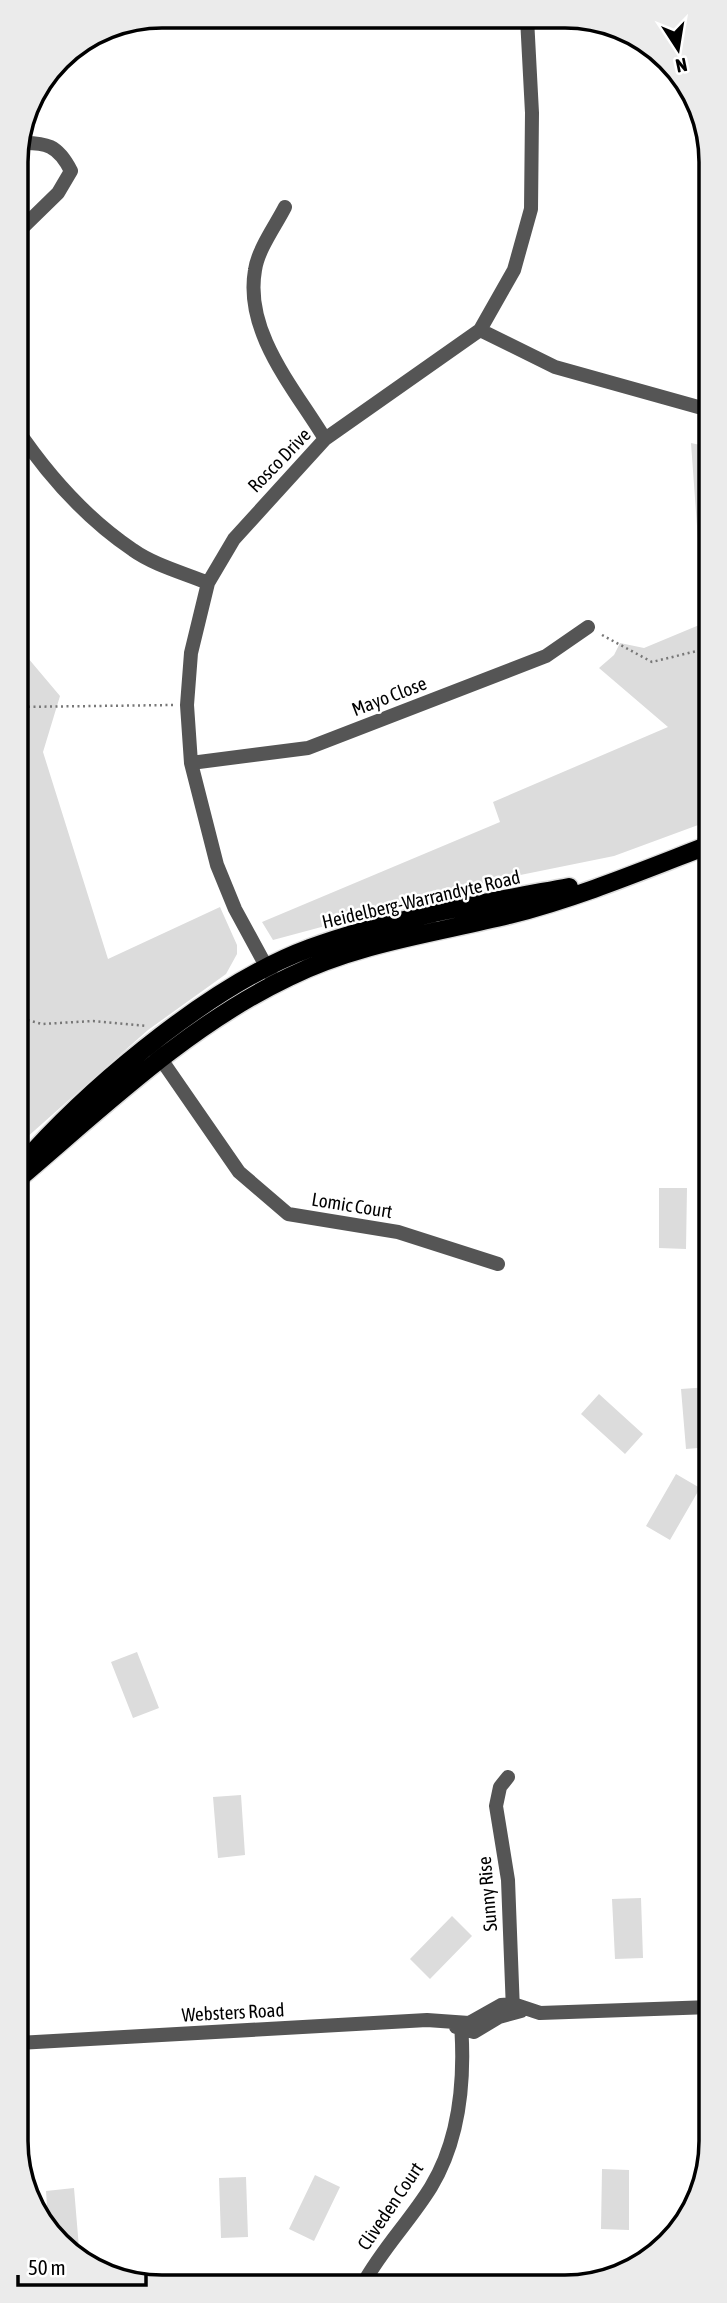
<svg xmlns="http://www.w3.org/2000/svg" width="727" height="2303" viewBox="0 0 727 2303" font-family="'Asap Condensed',sans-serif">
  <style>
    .green { fill: #dcdcdc }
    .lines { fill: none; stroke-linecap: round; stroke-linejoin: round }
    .primary-casing { stroke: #dbdbdb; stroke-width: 21 }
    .path { stroke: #777; stroke-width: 2.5; stroke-dasharray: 2 3.5; stroke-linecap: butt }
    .street { stroke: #555; stroke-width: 14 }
    .primary { stroke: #000; stroke-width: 18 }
    .labels { text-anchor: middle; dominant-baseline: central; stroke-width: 5; stroke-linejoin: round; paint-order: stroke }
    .street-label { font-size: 19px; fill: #000; stroke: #fff }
    .rim { fill: none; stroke: #000; stroke-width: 3.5 }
  </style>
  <rect width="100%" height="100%" fill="#fff"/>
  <!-- green -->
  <path class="green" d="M691,443L709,447V821L614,856L500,879L273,940L262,922L500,822L493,802L668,727L599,668L614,655L620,643L644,648L704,623Z
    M17,645L60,696L43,752L108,959L220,907L237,945V954L226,974L148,1030L17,1146Z
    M659,1188H687L686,1249L659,1248Z
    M709,1387L710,1447L686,1449L681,1389Z
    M599,1394L643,1434L625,1454L581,1414Z
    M676,1474L700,1488L670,1540L646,1526Z
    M137,1652L159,1708L133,1718L111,1662Z
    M241,1795L245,1855L218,1858L213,1797Z
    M641,1898L643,1958L615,1959L612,1899Z
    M452,1916L472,1936L430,1979L410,1959Z
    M602,2169L629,2170V2230L601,2229Z
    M315,2175L340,2187L314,2241L289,2229Z
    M246,2177L248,2237L221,2238L219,2178Z
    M74,2188L79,2248C46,2251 48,2215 46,2191Z"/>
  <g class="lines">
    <defs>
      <path id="primary" d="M33,1152C101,1078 215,983 310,948C392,918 483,903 569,887
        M17,1180C102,1108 188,1025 289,977C358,943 435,933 509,915C577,898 644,870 709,845"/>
    </defs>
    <!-- primary casing -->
    <use href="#primary" class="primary-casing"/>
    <!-- path -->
    <path class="path" d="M602,635L652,662L709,648
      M17,707L173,705
      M17,1017L42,1024L93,1021L147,1026"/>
    <!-- street -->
    <path class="street" d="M285,207C276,225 258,249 255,270C244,332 294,388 325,439
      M16,234L58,193L71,171C58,145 46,142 19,143
      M480,330L555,367L709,410
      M16,428C47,474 87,519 133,550C154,565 184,573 208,583
      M191,763L308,748L546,656L588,627
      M272,977L235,909L217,865L191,763L187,705L191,653L208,583L234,539L325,439L480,330L514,270L531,209L532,113L527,18
      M156,1052L239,1172L288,1214L398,1232L498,1264
      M508,1777L500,1787L496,1806L508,1880L513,2011
      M456,2027L474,2032L499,2017L521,2011
      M18,2043L427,2020L469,2023L501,2005L513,2004L540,2013L711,2007
      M363,2284C382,2249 410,2221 431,2187C460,2139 465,2078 461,2024"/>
    <!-- primary -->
    <use href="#primary" class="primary"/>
  </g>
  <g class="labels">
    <!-- street labels -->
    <g class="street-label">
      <text transform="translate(279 460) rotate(-46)">Rosco Drive</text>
      <text transform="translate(389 696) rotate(-21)">Mayo Close</text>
      <text transform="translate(421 899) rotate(-13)">Heidelberg-Warrandyte Road</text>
      <text transform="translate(352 1205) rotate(9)">Lomic Court</text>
      <text transform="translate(487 1894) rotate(-95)">Sunny Rise</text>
      <text transform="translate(233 2012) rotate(-3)">Websters Road</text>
      <text transform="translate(390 2206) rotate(-56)">Cliveden Court</text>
    </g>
  </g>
  <!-- crop -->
  <path d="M0 0H727V2303H0ZM162 28H565A134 134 0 0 1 699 162V2141A134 134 0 0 1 565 2275H162A134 134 0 0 1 28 2141V162A134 134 0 0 1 162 28Z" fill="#ebebeb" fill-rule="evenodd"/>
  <path class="rim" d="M162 28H565A134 134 0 0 1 699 162V2141A134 134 0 0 1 565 2275H162A134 134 0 0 1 28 2141V162A134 134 0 0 1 162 28Z"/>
  <!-- north arrow -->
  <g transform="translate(678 49) rotate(168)" stroke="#ffffff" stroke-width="5" paint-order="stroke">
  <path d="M0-5L12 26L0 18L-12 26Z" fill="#000000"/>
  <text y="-10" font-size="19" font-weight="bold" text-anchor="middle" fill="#000000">N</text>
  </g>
  <!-- scale -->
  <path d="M18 2275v10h128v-10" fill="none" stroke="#000000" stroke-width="3.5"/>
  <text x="28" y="2275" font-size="21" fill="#000000" stroke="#ffffff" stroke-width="5" paint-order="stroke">50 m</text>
</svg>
